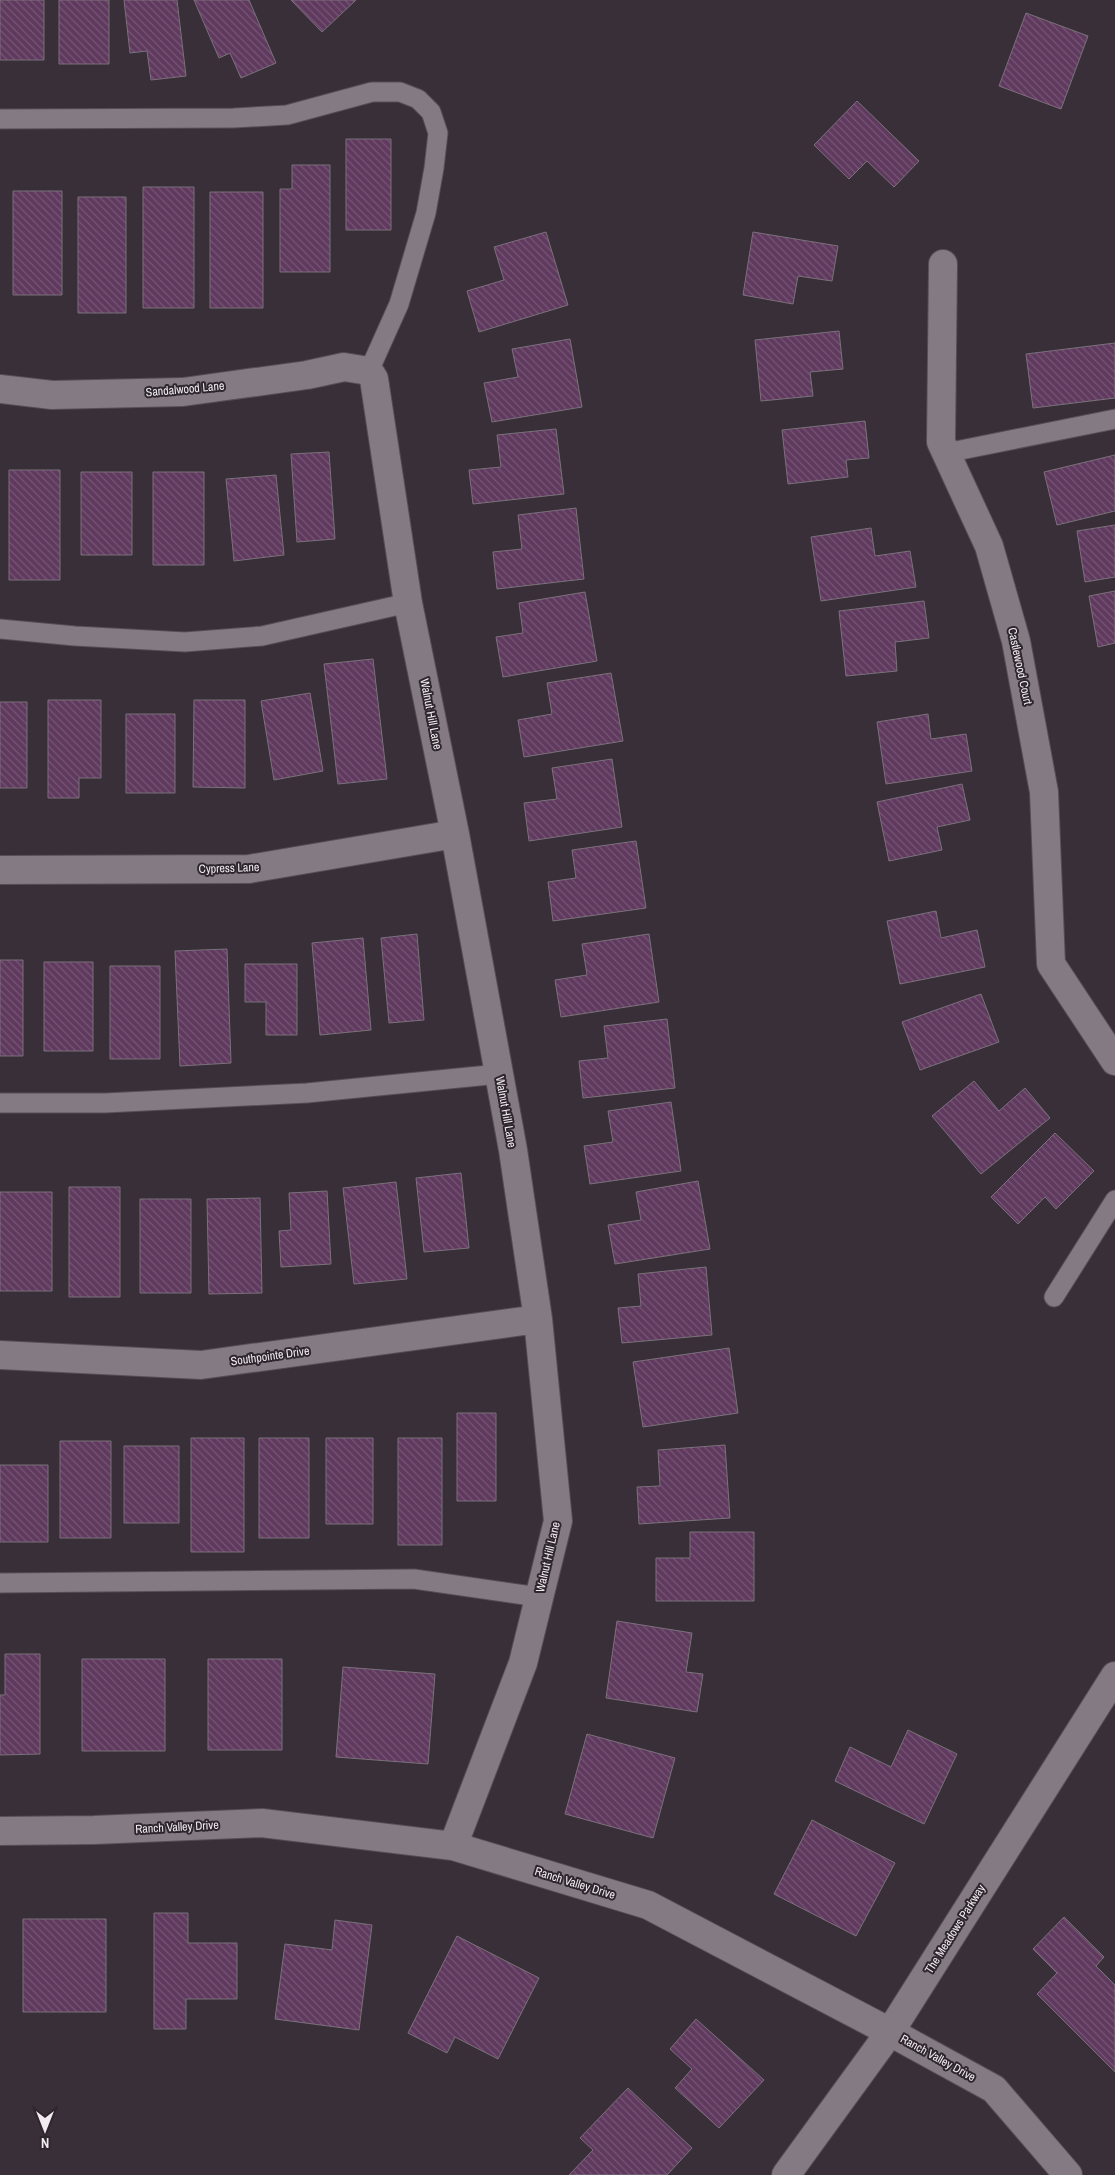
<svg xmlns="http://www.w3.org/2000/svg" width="1115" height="2175" viewBox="0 0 1115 2175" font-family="'Archivo Narrow',sans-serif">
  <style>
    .building { fill: url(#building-back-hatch); stroke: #7b717b }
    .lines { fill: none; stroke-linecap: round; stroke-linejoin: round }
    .service-casing { stroke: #564e55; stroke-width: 21 }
    .minor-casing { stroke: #564e55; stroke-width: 30 }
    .tertiary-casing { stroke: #564e55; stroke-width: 30 }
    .service { stroke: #847a83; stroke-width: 19 }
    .minor { stroke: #847a83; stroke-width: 28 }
    .tertiary { stroke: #847a83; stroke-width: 28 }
    .labels { text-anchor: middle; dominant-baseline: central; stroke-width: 4; stroke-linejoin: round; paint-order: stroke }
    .street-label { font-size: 12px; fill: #f1ebf0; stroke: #2e262e }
  </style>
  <defs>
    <pattern id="building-back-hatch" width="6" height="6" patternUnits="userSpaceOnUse" patternTransform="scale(1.25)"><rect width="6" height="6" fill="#5f395e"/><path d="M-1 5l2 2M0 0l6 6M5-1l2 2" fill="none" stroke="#765675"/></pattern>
  </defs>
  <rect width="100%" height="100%" fill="#382f38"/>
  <!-- building -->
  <path class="building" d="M0,0H44V60H0Z
    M59,0H109V64H59Z
    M124,0H177L186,76L151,80L147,51L130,53Z
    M194,0H249L276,63L241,78L230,53L219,58Z
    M291,0H356L322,32Z
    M1026,13L1088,36L1061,109L999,86Z
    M857,101L919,161L894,187L867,161L849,179L814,145Z
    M346,139H391V230H346Z
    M292,165H330V272H280V189H292Z
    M143,187H194V308H143Z
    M13,191H62V295H13Z
    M210,192H263V308H210Z
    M78,197H126V313H78Z
    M546,232L568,305L479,332L467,291L504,280L494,247Z
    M753,232L838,246L832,281L798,276L793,304L743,295Z
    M839,331L843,369L810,372L813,396L761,401L755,340Z
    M570,339L582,407L492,422L484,383L518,377L512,349Z
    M1115,343V398L1033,408L1026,354Z
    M865,421L869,458L846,460L848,477L788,484L782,430Z
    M556,429L564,494L473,504L469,470L501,467L497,435Z
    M329,452L335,539L297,542L291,454Z
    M1115,455V511L1057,525L1044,472Z
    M9,470H60V580H9Z
    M81,472H132V555H81Z
    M153,472H204V565H153Z
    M276,475L284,555L234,561L226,479Z
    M576,508L584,579L497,589L493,552L522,549L518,515Z
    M1115,525V577L1085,582L1077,531Z
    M871,528L875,556L910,551L916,587L821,601L811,537Z
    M1115,591V643L1098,647L1089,596Z
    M585,592L597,661L503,677L496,637L523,633L519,603Z
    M924,601L929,638L895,642L897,671L846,676L839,611Z
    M373,659L387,779L338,784L324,664Z
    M611,673L623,741L524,757L518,720L552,714L547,683Z
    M310,693L323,771L274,780L261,701Z
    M48,700H101V778H79V798H48Z
    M194,700H245V788L193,787Z
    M0,702H27V788H0Z
    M126,714H175V793H126Z
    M928,714L931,739L966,734L972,771L886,784L877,722Z
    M612,759L622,827L529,841L524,803L557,799L552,768Z
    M962,784L970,820L937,827L942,850L889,861L877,802Z
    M636,841L646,908L553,921L548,882L576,878L572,850Z
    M936,911L941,938L977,930L985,967L900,984L887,921Z
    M417,934L424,1020L389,1023L381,938Z
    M649,934L659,1002L561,1017L555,980L587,975L582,944Z
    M363,938L371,1030L320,1035L312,943Z
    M227,949L231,1063L180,1066L175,951Z
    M0,960H23V1056H0Z
    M44,962H93V1051H44Z
    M245,964H297V1035H266V1002H245Z
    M110,966H160V1059H110Z
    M981,994L999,1042L920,1070L902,1022Z
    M667,1019L675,1088L583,1098L579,1061L608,1058L604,1026Z
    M974,1081L999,1111L1025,1088L1050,1118L981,1174L932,1116Z
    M671,1102L681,1171L590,1184L584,1146L613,1142L608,1111Z
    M1055,1133L1094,1171L1056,1209L1045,1197L1018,1224L991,1197Z
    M461,1173L469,1248L424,1252L416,1178Z
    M698,1181L710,1249L615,1264L608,1225L641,1220L636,1192Z
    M396,1182L407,1279L354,1284L343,1188Z
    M69,1187H120V1297H69Z
    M327,1191L331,1264L281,1267L279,1231L291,1230L289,1193Z
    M0,1192H52V1291H0Z
    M260,1198L262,1293L209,1294L207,1199Z
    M140,1199H191V1293H140Z
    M706,1267L712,1335L622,1343L618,1308L641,1306L638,1274Z
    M729,1348L738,1413L643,1427L633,1362Z
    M457,1413H496V1501H457Z
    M191,1438H244V1552H191Z
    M259,1438H309V1538H259Z
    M326,1438H373V1524H326Z
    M398,1438H442V1545H398Z
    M60,1441H111V1538H60Z
    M725,1445L730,1518L639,1524L637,1487L660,1486L658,1450Z
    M124,1446H179V1523H124Z
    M0,1465H48V1542H0Z
    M690,1532H754V1601H656V1558H690Z
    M617,1621L692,1633L686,1672L703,1674L697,1712L606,1698Z
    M5,1654H40V1754L0,1755V1695H5Z
    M82,1659H165V1751H82Z
    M208,1659H282V1750H208Z
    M343,1667L435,1674L428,1764L336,1757Z
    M908,1730L957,1754L924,1824L835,1781L850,1747L891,1767Z
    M587,1734L675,1758L653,1838L565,1814Z
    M812,1820L895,1863L856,1936L774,1894Z
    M154,1913H188V1943H237V1999H186V2029H154Z
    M1064,1917L1104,1957L1096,1966L1115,1985V2072L1037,1994L1057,1973L1033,1949Z
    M23,1919H106V2012H23Z
    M335,1920L372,1925L359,2030L275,2019L285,1944L332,1950Z
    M457,1936L539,1978L498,2059L455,2037L447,2053L408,2033Z
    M696,2019L764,2080L719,2128L675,2088L692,2069L670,2049Z
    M628,2088L692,2148L667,2175H569L593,2150L580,2138Z"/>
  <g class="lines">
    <defs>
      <path id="service" d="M0,119L234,118L287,115L372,92H400L418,99L431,112L438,133L434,168L426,213L399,304L369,371
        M946,453L1115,419
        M0,629L75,636L185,642L262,636L408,603
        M0,1103H105L307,1093L499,1074
        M1054,1297L1115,1200
        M0,1583L414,1579L539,1597"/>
      <path id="minor" d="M943,264L941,442L989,546L1016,641L1044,792L1051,964L1115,1061
        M0,389L52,395L183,392L307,375L344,367L369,371L374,379L408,603L455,834L513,1150L538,1319L558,1521L523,1663L453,1846
        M0,870L249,869L455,834
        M0,1355L201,1365L538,1319
        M0,1831L94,1830L262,1823L453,1846L648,1905L890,2032L994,2089L1068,2175"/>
      <path id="tertiary" d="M786,2175L890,2032L1115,1676"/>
    </defs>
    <!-- service casing -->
    <use href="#service" class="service-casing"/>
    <!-- minor casing -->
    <use href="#minor" class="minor-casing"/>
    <!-- tertiary casing -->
    <use href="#tertiary" class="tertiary-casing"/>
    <!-- service -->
    <use href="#service" class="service"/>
    <!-- minor -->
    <use href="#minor" class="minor"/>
    <!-- tertiary -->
    <use href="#tertiary" class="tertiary"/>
  </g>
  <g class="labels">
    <!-- street labels -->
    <g class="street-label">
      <text transform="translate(185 389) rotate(-5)">Sandalwood Lane</text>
      <text transform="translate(1020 666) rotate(78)">Castlewood Court</text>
      <text transform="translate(431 714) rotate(79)">Walnut Hill Lane</text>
      <text transform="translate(229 868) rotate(-2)">Cypress Lane</text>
      <text transform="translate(506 1112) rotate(80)">Walnut Hill Lane</text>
      <text transform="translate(270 1356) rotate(-8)">Southpointe Drive</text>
      <text transform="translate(548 1557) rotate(-77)">Walnut Hill Lane</text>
      <text transform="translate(177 1827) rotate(-3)">Ranch Valley Drive</text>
      <text transform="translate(575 1883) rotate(17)">Ranch Valley Drive</text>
      <text transform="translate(955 1929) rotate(-58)">The Meadows Parkway</text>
      <text transform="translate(938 2058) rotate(29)">Ranch Valley Drive</text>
    </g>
  </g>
  <!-- north arrow -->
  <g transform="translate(45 2130) rotate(180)" stroke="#2e262e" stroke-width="4" paint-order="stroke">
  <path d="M0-4L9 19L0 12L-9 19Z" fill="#f1ebf0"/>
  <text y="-8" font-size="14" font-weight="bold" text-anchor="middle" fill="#f1ebf0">N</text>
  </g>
</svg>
